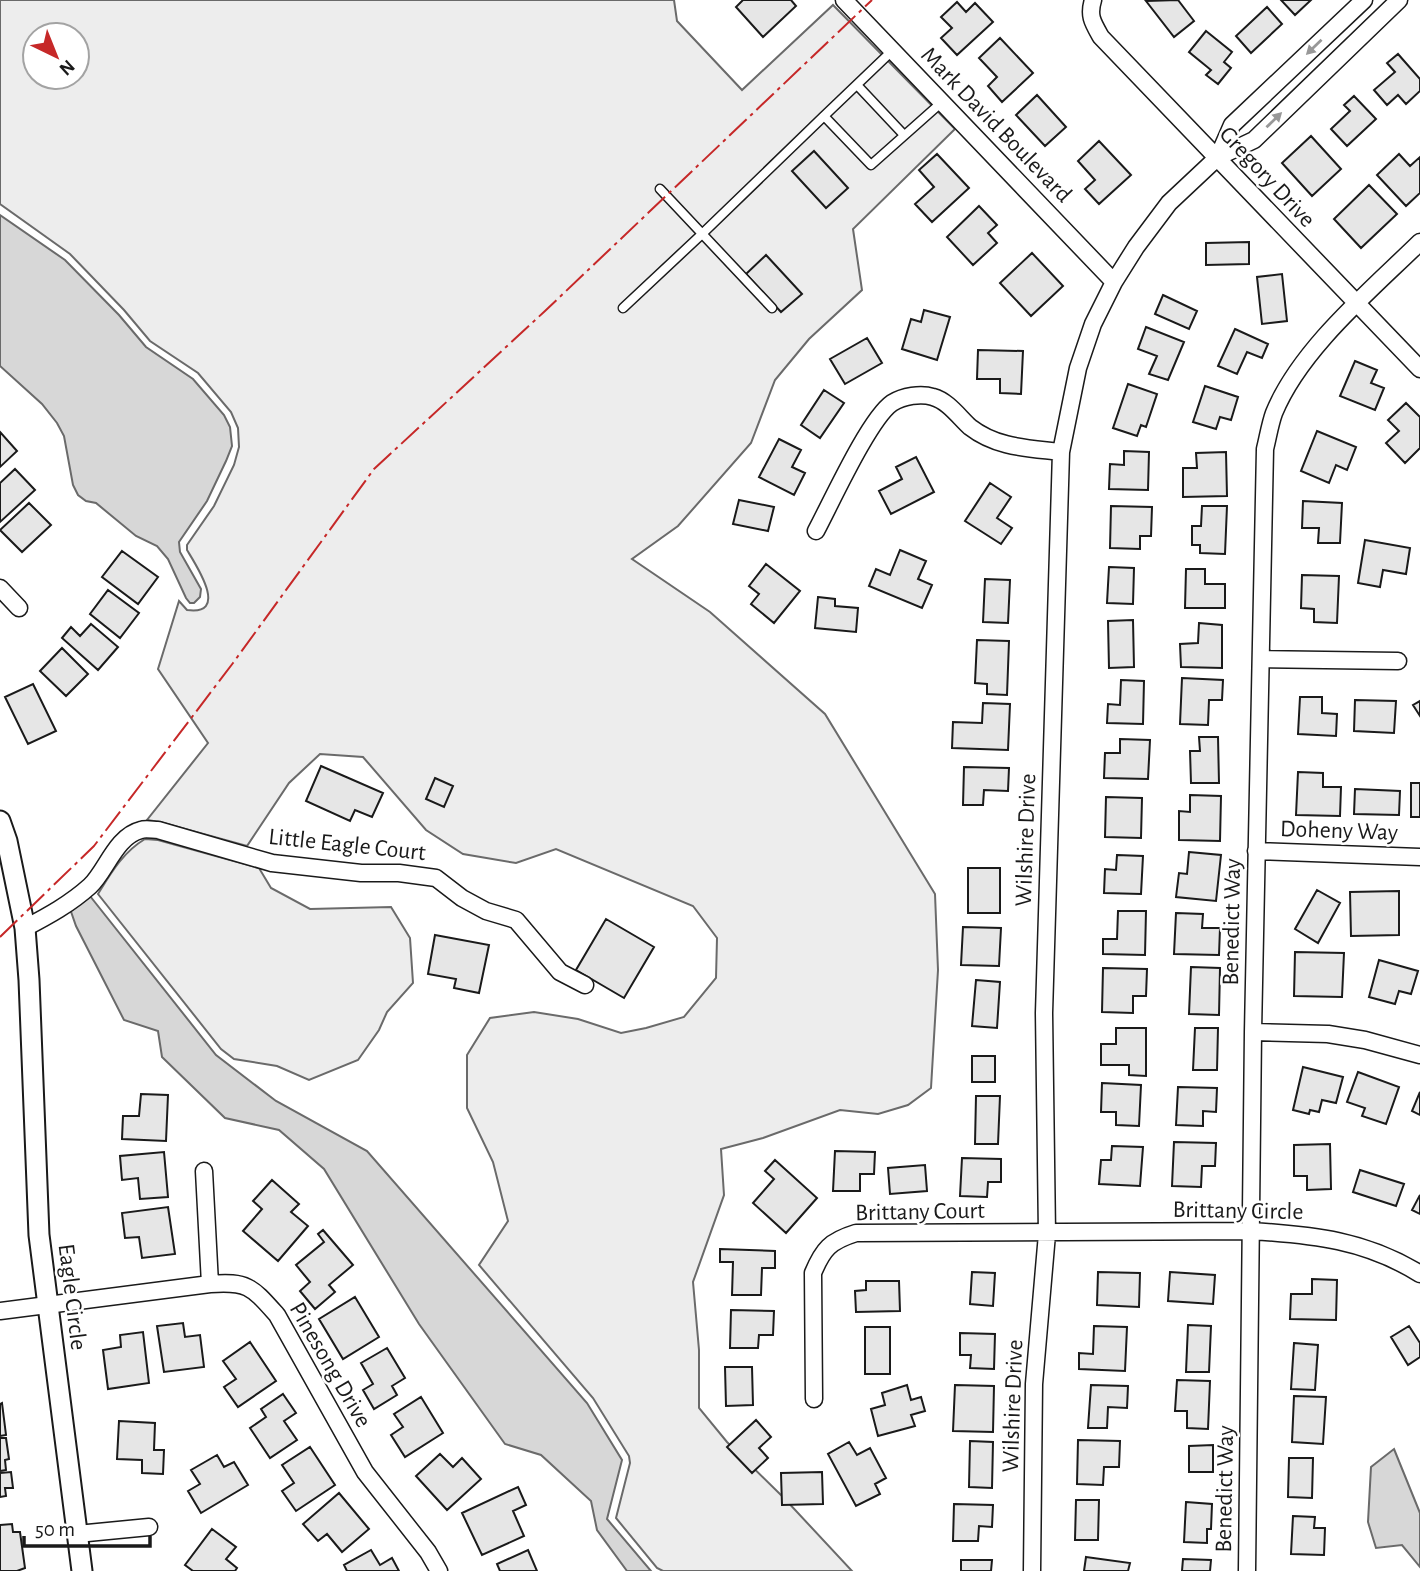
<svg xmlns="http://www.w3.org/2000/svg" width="1420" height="1571" viewBox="0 0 1420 1571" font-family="'Alegreya Sans',sans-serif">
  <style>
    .green { fill: #ededed; stroke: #6a6a6a; stroke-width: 2; fill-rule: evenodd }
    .water { fill: #d7d7d7; stroke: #6a6a6a; stroke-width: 2 }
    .building { fill: #e6e6e6; stroke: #1a1a1a; stroke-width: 2 }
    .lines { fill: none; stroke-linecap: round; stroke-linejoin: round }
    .service-casing { stroke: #1a1a1a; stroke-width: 11 }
    .minor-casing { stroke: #1a1a1a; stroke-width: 19 }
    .tertiary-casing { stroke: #1a1a1a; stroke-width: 23 }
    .service { stroke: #fff; stroke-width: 8 }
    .minor { stroke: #fff; stroke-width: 16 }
    .tertiary { stroke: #fff; stroke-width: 19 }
    .power { stroke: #c62828; stroke-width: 2; stroke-dasharray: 24 5 3.5 5; stroke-linecap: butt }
    .oneway { fill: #989898 }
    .labels { text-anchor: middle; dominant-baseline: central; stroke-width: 5; stroke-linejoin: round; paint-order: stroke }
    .street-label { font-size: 24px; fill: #1a1a1a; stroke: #fff }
  </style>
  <rect width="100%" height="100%" fill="#fff"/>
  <!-- green -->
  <path class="green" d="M0,0H674L677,21L742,90L833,5L955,129L853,229L862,290L809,339L775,380L751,443L678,526L632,559L710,612L825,714L935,894L938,970L931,1088L908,1105L878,1114L840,1110L763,1138L721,1149L724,1195L693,1282L699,1350V1408L727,1442L784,1498L852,1571H663L657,1568L616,1518L630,1463L629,1456L593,1398L479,1265L508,1221L493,1162L467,1108V1055L490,1018L534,1012L578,1019L621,1033L646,1028L684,1017L716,978L717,938L693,906L556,849L516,863L463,854L426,830L363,757L320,754L289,783L247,846L160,822L147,820L208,743L158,669L179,601L187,610C230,616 196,565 187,550V545L214,506L234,465L239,447L238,428L231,412L198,373L150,341L124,310L70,254L0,204ZM35,35H77V77H35Z
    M145,839L158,840L259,868L271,888L310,909L391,907L410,938L413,983L387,1012L379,1030L358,1060L309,1080L277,1066L234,1059L221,1049L98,894C111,873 123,852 145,839Z"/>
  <!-- water -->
  <path class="water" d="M0,215L65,260L119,315L146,347L193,379L224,415L230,427L232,446L226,461L207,501L179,542L180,552L201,589L200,597L194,603H190L186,598L168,559L157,546L136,536L96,503L86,501L78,495L73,485L64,436L57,423L42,404L0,366Z
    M90,896L216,1055L276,1101L367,1151L587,1403L622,1460L607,1519L651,1571H627L597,1530L591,1501L541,1455L505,1444L419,1324L324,1169L279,1130L225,1118L162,1057L158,1031L124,1020L76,926L68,903Z
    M1394,1449L1420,1513V1567L1402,1545L1376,1548L1368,1522L1371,1467Z"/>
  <!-- building -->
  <path class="building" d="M743,0H791L796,6L763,37L736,7Z
    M1178,0L1194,21L1174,37L1146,1Z
    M1281,0H1311L1295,15Z
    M957,2L966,12L975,3L993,22L957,55L941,38L952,28L941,17Z
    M1267,7L1282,24L1251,53L1236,36Z
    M1206,31L1232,52L1224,62L1231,68L1218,84L1206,75L1211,70L1189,52Z
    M1000,38L1033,73L1002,102L988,86L997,77L979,58Z
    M1398,54L1420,79V91L1406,104L1398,95L1387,105L1374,90L1395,72L1387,63Z
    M1037,95L1066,127L1045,146L1016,115Z
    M1354,96L1376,119L1347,146L1331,129L1350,111L1344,105Z
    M1311,136L1341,169L1312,196L1282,163Z
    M1099,141L1131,175L1099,204L1085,189L1095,180L1078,161Z
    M814,151L848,188L826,208L792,171Z
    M937,154L969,188L932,222L915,204L934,187L919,170Z
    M1399,154L1410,166L1420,157V193L1406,206L1377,175Z
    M1369,185L1397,214L1361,248L1334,219Z
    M979,206L997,225L988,233L997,243L973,265L947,237Z
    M1249,242V264L1206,265V243Z
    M1032,253L1063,286L1031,316L1000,283Z
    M766,255L802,294L781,312L746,274Z
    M1282,274L1287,321L1262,324L1257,277Z
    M1163,295L1197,311L1189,329L1155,314Z
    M924,310L950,317L937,360L902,349L911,319L921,322Z
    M1146,327L1184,342L1168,380L1149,374L1157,356L1138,349Z
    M1235,329L1268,344L1262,358L1247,352L1237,374L1218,366Z
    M867,338L882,363L845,384L830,359Z
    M978,350L1023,351L1021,394L1000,393V379H977Z
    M1355,361L1377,370L1371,383L1384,388L1375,410L1340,396Z
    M1128,384L1157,394L1146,427L1141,425L1137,436L1113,428Z
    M1205,386L1238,397L1231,420L1220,417L1216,429L1193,422Z
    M824,390L844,403L820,438L801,425Z
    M1406,403L1420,417V448L1405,463L1386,443L1399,431L1388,420Z
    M1317,431L1356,447L1347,470L1336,465L1329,483L1301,471Z
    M0,432L17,451L0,467Z
    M779,439L801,450L792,467L805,473L794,495L759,477Z
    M1124,451L1149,452L1148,490L1109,489L1110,464L1124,465Z
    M1226,452L1227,496L1183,497V468H1197L1196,453Z
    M916,457L934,492L891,514L879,491L902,479L896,467Z
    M15,469L35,490L0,522V483Z
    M990,483L1011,497L997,518L1012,528L1001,544L965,521Z
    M739,500L774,507L768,531L733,524Z
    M1303,501L1342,503L1340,543H1318L1319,528H1302Z
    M29,503L51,525L22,552L0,530Z
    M1111,506L1152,507L1151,536H1140V549L1110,548Z
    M1202,506H1227L1225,554L1200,553V545H1192V526H1201Z
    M1365,540L1410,548L1406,574L1383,570L1380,587L1358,583Z
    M900,550L926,561L918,579L932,585L922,608L869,586L876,569L890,575Z
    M122,551L158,577L138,604L102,577Z
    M766,564L800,591L774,623L751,604L759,594L749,586Z
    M1109,567L1134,568L1133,604L1107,603Z
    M1186,569H1205V584H1225V608H1185Z
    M1302,575L1339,576L1337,623L1314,622V609L1301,608Z
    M985,579L1010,580L1008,623L983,622Z
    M108,590L139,613L120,638L90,614Z
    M818,597L835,599V606L858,608L856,632L815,628Z
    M1133,620L1134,667L1109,668L1108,621Z
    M1199,623L1222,625V668L1181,667L1180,644L1198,643Z
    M91,624L118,647L98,670L62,638L71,627L80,636Z
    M977,640L1009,641L1007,695L987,694V684L975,683Z
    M62,648L88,674L66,696L40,671Z
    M1182,678L1223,680L1222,700H1209L1208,725L1180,724Z
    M1121,680L1144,681L1143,724L1107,723L1108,704L1120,705Z
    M33,684L56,731L28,744L5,697Z
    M1300,697H1322V713L1337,714L1336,736L1298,734Z
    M1355,700L1396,701L1394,733L1354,731Z
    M1420,701V716L1413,705Z
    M983,703L1010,704L1008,750L952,748L953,722L982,723Z
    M1199,737H1218L1219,783H1191L1190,751H1200Z
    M1120,739L1150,740L1148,779L1104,778L1105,753H1120Z
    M321,766L383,793L372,817L355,810L350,821L306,801Z
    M964,767L1009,768L1008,791L984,790L983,805H963Z
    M1298,772L1323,773V787H1341L1340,816L1296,815Z
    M435,778L453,786L444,807L426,799Z
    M1411,783H1420V817H1411Z
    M1355,789L1400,791L1399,815L1354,814Z
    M1190,795L1221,796L1220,841L1179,840V811L1190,812Z
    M1106,797L1142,798L1141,838L1105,837Z
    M1189,852L1221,855L1216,901L1176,897L1179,873L1187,874Z
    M1117,855L1143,856L1141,894L1104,893L1105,869L1116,870Z
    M968,868H1000V913H968Z
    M1317,890L1340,903L1318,943L1295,929Z
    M1399,891V935L1351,936L1350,892Z
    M1118,911H1146L1145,955L1103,954V939H1117Z
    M1176,913L1203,914L1202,928H1220L1219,955L1174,954Z
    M606,919L654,947L624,998L576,970Z
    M963,927L1001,928L999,966L961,965Z
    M435,935L489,945L479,993L454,988L456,979L428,974Z
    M1295,952L1344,953L1342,997L1294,996Z
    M1379,960L1418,971L1411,994L1399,991L1395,1004L1369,997Z
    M1191,967L1220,968L1219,1015L1189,1014Z
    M1103,968L1147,969L1146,996H1133V1013L1102,1012Z
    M976,980L1000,982L997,1028L972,1026Z
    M1116,1028H1146V1076L1129,1075V1065H1101V1044H1116Z
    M1195,1028H1218L1217,1070H1193Z
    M972,1056H995V1082H972Z
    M1303,1067L1343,1077L1336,1103L1322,1100L1319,1112L1310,1110L1309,1114L1293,1110Z
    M1358,1072L1399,1087L1386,1124L1362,1116L1365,1108L1347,1102Z
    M1102,1083L1141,1085L1139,1126L1116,1125V1112H1101Z
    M1178,1087L1217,1088L1216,1112L1203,1111V1126L1176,1125Z
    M1420,1092V1115L1412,1111Z
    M141,1094L168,1095L166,1141L122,1139L123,1116H139Z
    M976,1096H1000L998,1144H975Z
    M1174,1142L1216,1143L1215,1166H1202L1201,1187L1172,1186Z
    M1330,1144L1331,1189L1307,1190V1176H1294V1145Z
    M1112,1146L1143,1147L1140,1186L1099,1184L1101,1160H1111Z
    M835,1151L875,1152L874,1174H860V1191H833Z
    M164,1152L168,1197L140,1199L138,1178L122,1180L120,1156Z
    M962,1158L1001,1159V1182H988L987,1197L960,1196Z
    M775,1160L817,1198L786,1233L753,1203L774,1179L765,1171Z
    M925,1165L927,1191L890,1194L888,1168Z
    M1360,1170L1404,1184L1396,1206L1353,1192Z
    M272,1180L299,1204L291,1212L308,1226L278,1261L243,1231L262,1209L253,1201Z
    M1420,1195V1214L1412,1210Z
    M168,1207L175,1254L142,1258L139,1237L125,1238L122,1213Z
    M323,1230L353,1265L329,1285L335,1292L315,1309L300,1291L310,1282L296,1265L324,1242L318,1234Z
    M720,1249L775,1251V1268H762L761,1295H732L733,1262H720Z
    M972,1272L995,1273L993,1306L970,1304Z
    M1098,1272L1140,1273L1139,1307L1097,1305Z
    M1170,1272L1215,1275L1213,1304L1168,1301Z
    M1312,1279L1337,1280L1336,1320L1290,1319L1291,1294H1312Z
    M866,1281H899L900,1311L856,1312L855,1291L866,1290Z
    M355,1297L379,1337L343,1359L319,1319Z
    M731,1310L774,1311L773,1335H759L758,1348H730Z
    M183,1323L185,1337L200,1335L204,1367L164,1372L157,1326Z
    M1188,1325L1211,1326L1209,1372H1186Z
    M1094,1326L1127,1327L1125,1371L1079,1369V1353L1093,1354Z
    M1409,1326L1420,1343V1357L1408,1365L1391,1337Z
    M865,1327H890V1374H865Z
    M143,1332L149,1383L108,1389L103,1350L121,1347L120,1335Z
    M960,1333L995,1334L994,1369L970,1368L971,1355H960Z
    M250,1342L276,1381L238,1407L224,1387L236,1379L223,1361Z
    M1294,1343L1318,1345L1315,1390L1291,1389Z
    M387,1348L405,1378L392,1386L397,1395L374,1409L363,1390L373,1384L361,1363Z
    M725,1367H752L753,1405L726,1406Z
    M1177,1380L1210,1381L1208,1429L1187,1428V1411H1175Z
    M907,1385L911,1400L921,1397L925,1411L911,1415L915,1426L878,1436L871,1409L885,1405L882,1393Z
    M955,1385L994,1386L993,1432L953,1431Z
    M1091,1385L1128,1386L1127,1408L1108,1407L1107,1428H1088Z
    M283,1394L296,1413L284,1421L297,1440L270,1458L250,1428L266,1417L261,1409Z
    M1294,1396L1326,1397L1323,1444L1292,1442Z
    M421,1397L443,1433L405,1457L391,1435L403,1427L394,1414Z
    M2,1403L6,1435L0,1436V1404Z
    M756,1420L771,1437L759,1448L768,1458L752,1473L727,1447Z
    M119,1421L155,1423L154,1450H164L163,1474L142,1473V1460L117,1459Z
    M0,1438H6L9,1459L5,1460L6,1470L0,1471Z
    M1078,1440L1120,1441L1119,1467H1104L1103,1485L1077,1484Z
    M970,1441L993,1442L992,1488L969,1487Z
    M849,1442L857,1455L870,1448L886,1478L875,1484L880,1494L856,1506L828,1454Z
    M1213,1445V1472H1189V1446Z
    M310,1447L335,1485L296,1511L282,1491L294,1483L282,1465Z
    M440,1454L453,1467L462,1458L481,1479L447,1510L416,1476Z
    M217,1455L224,1467L234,1462L248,1485L201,1513L188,1491L200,1484L191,1470Z
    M1289,1458H1313L1312,1498L1288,1497Z
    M11,1472L13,1488H5L6,1496L0,1497V1473Z
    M822,1472L823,1504L782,1505L781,1473Z
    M518,1487L526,1505L513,1511L524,1536L482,1555L462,1513Z
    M339,1493L369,1529L342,1552L327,1534L318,1541L303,1524Z
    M1076,1500H1099L1098,1540H1075Z
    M1186,1502L1212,1504L1211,1529H1207V1543L1184,1542Z
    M954,1504L993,1505L992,1527L979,1526L978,1541H953Z
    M1293,1516L1315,1517L1314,1528H1325L1324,1555L1291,1554Z
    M12,1524L13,1532H20L25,1568L17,1571H0V1525Z
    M212,1529L236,1547L226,1559L237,1568L235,1571H193L185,1565Z
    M371,1550L380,1565L392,1558L399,1571H347L344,1565Z
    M528,1550L537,1571H500L497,1564Z
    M1086,1557L1130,1563L1128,1571H1084Z
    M1183,1559L1211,1560L1210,1571H1182Z
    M961,1560H992L991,1571H961Z"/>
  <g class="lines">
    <defs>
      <path id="service" d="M893,50L824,116L871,165L942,102
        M857,85L904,135
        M660,189L772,308
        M623,308L702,234L824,116"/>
      <path id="minor" d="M844,0L1114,282
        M1093,0C1088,16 1093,23 1101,37L1420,369
        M1218,157L1232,125L1364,0
        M816,531C831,503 869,419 892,403C903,396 921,393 933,397C948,401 959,417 970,427C997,448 1028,448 1061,452
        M0,588L19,608
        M1261,659L1398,661
        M1256,851L1420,857
        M25,928C48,916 70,904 90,886C106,871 116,836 141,830C146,828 153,830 158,830L272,863L361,873H399L436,878L462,898L486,911L516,920L560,972L585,985
        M1253,1032L1328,1034L1365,1040L1420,1055
        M204,1171L210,1284
        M0,1311L210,1284C248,1281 252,1287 277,1315L365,1472L428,1552L439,1571
        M814,1399L813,1273C823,1249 830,1241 856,1233L1252,1231C1313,1235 1366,1240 1420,1274
        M77,1534L149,1527
        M1032,1571L1034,1384L1047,1234L1044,1013L1061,452L1078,368L1093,324L1114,282L1136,247L1169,203L1218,157L1254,140L1399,0
        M1247,1571L1253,1032L1265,449C1268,437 1270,424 1274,413C1300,349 1371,290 1420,242"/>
      <path id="tertiary" d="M0,821L7,841L25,928L29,980L39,1235L82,1571"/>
    </defs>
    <!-- service casing -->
    <use href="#service" class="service-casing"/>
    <!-- minor casing -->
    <use href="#minor" class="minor-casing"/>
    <!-- tertiary casing -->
    <use href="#tertiary" class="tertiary-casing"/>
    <!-- service -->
    <use href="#service" class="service"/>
    <!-- minor -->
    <use href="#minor" class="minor"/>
    <!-- tertiary -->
    <use href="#tertiary" class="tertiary"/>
    <!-- power -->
    <path class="power" d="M0,937L94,846L233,663L374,469L545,311L872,0"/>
  </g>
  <!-- one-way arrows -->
  <defs><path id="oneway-solid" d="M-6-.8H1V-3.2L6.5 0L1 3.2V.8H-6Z" transform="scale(1.75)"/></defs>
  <g class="oneway">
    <use href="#oneway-solid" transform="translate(1314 47) rotate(136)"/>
    <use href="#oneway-solid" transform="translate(1274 120) rotate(-44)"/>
  </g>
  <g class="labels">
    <!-- street labels -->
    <g class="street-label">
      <text transform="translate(996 125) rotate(46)">Mark David Boulevard</text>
      <text transform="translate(1267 177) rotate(47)">Gregory Drive</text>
      <text transform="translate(1339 831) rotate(2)">Doheny Way</text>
      <text transform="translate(1026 840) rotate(-88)">Wilshire Drive</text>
      <text transform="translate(347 845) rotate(6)">Little Eagle Court</text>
      <text transform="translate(1232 922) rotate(-89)">Benedict Way</text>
      <text transform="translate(1238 1211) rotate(1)">Brittany Circle</text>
      <text transform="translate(920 1212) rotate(-1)">Brittany Court</text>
      <text transform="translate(72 1297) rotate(83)">Eagle Circle</text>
      <text transform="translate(330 1365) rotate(60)">Pinesong Drive</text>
      <text transform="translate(1013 1406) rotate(-88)">Wilshire Drive</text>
      <text transform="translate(1225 1489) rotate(-89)">Benedict Way</text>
    </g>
  </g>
  <!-- north arrow -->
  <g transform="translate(56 56) rotate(137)"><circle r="33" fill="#ffffff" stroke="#a3a3a3" stroke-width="2"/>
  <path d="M0-5L12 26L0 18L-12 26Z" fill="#c62828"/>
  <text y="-10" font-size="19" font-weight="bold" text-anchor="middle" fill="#1a1a1a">N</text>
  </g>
  <!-- scale -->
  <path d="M24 1536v10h126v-10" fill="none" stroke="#1a1a1a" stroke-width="3.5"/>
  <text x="35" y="1536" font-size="21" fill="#1a1a1a" stroke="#ffffff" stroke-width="5" paint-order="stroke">50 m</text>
</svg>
